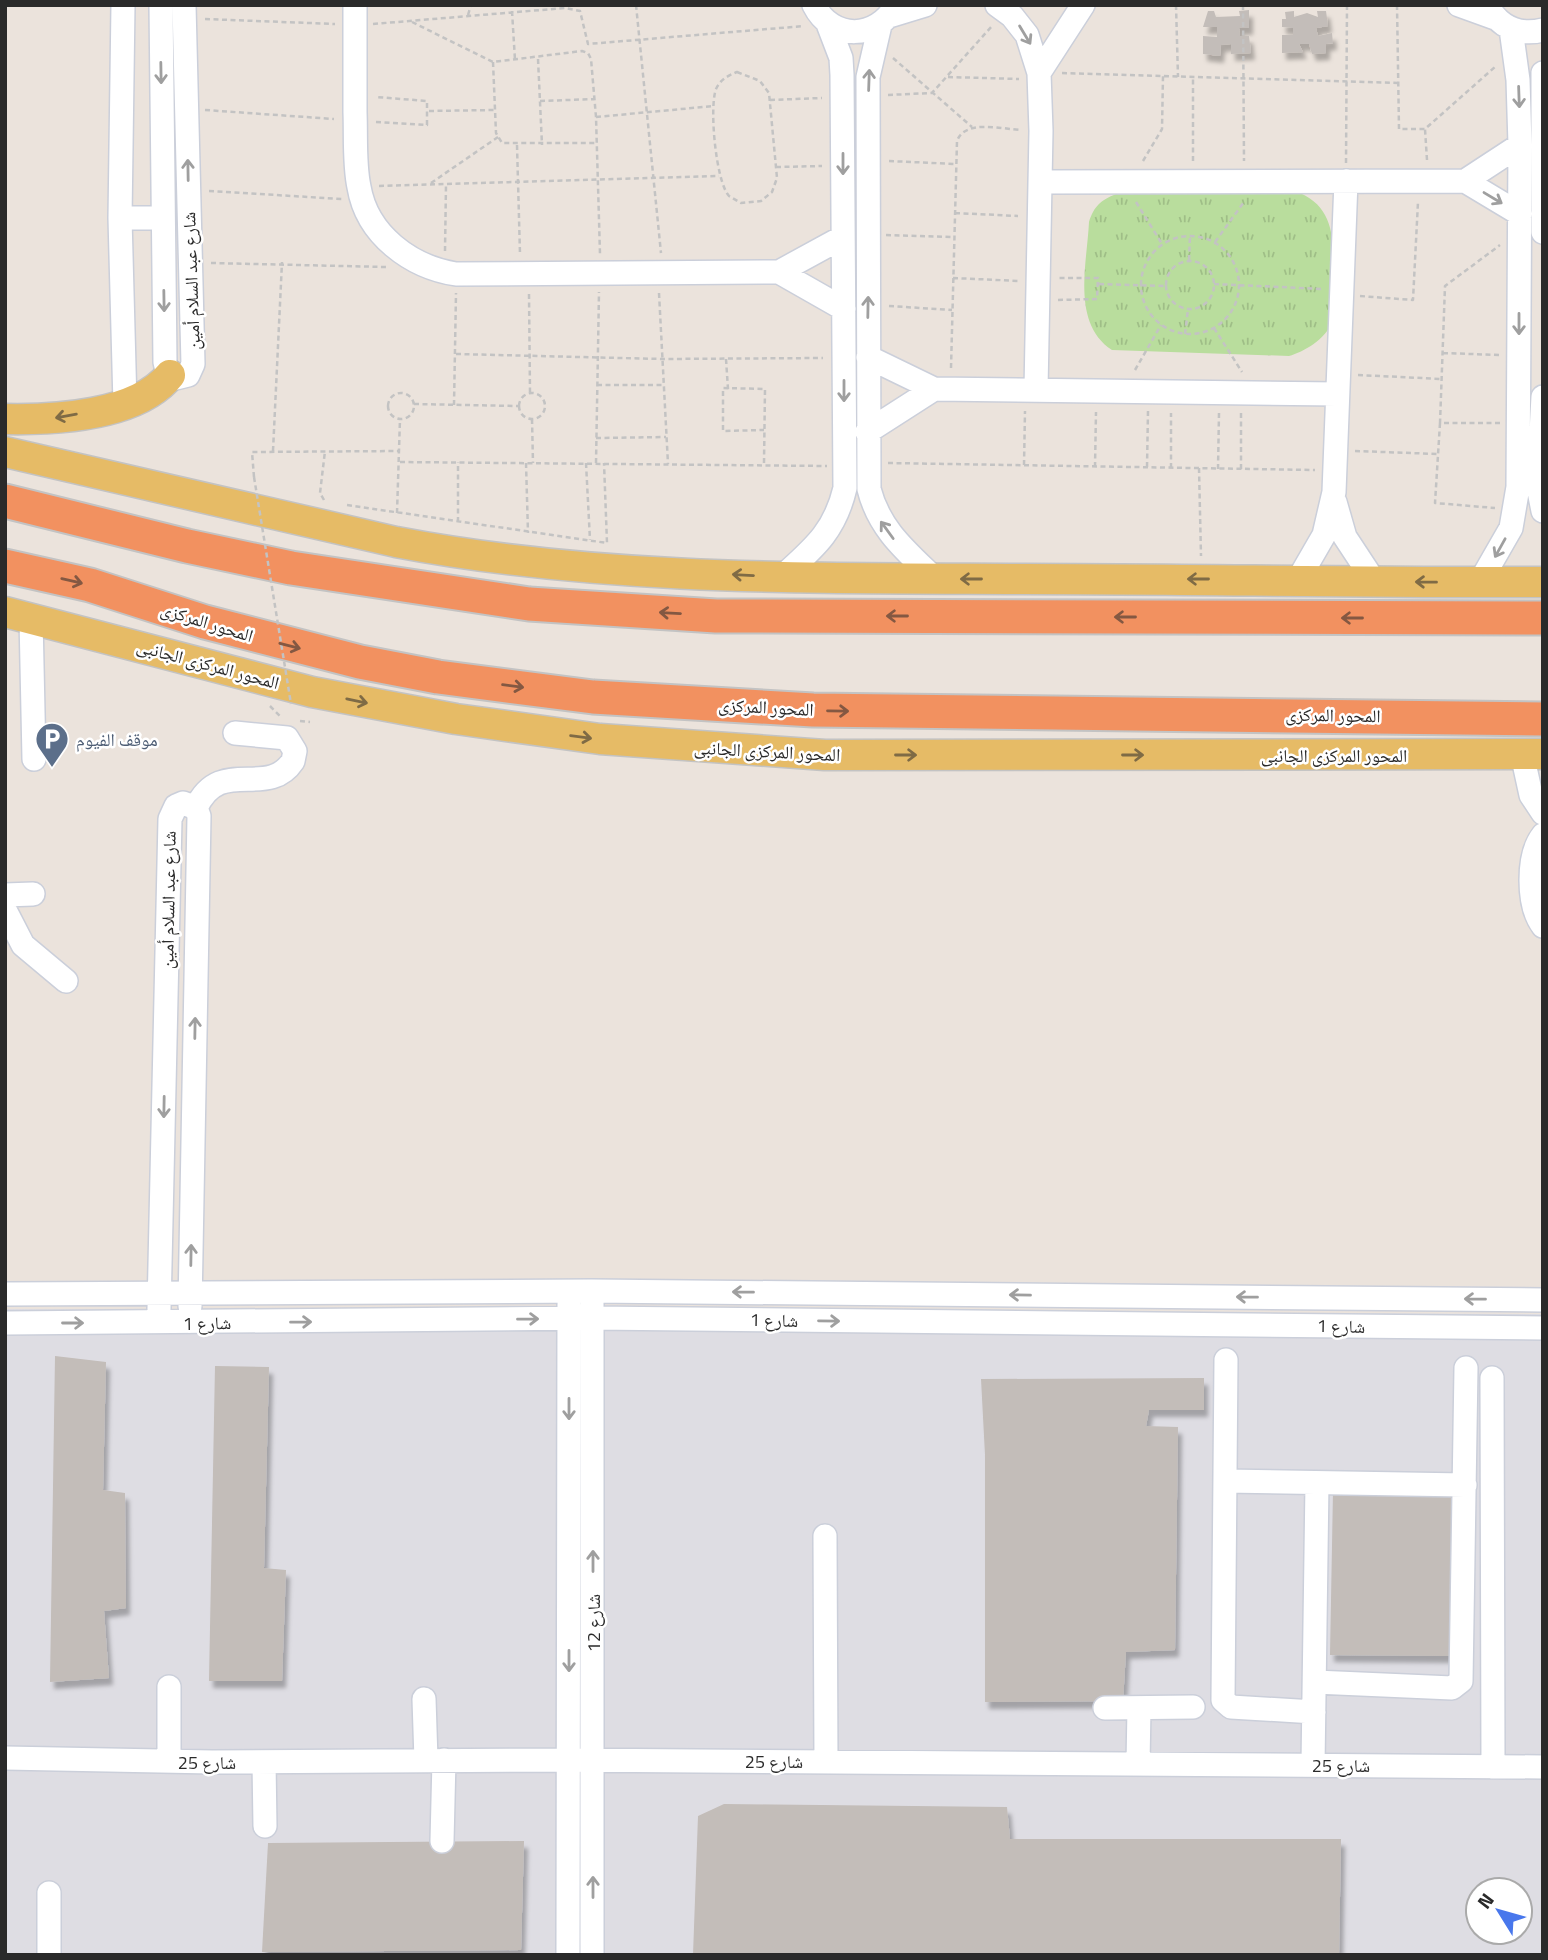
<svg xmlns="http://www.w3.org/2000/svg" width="1548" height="1960" viewBox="0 0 1548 1960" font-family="'Titillium Web','Noto Naskh Arabic',sans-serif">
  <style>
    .industrial { fill: #dedde3; fill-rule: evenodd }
    .park { fill: url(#park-tufts) }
    .building { fill: #c3bdb9; filter: url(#shadow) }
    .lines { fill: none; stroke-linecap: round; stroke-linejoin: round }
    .minor-casing { stroke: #cbcfda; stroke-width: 26 }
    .major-casing { stroke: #c3c3c3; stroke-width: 33 }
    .highway-casing { stroke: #c3c3c3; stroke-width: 37 }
    .path { stroke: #c3c3c3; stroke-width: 2.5; stroke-dasharray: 5 3.5; stroke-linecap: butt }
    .minor { stroke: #fff; stroke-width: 23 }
    .major { stroke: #e6bb66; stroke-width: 30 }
    .highway { stroke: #f29160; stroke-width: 33 }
    .path-bridge { stroke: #c3c3c3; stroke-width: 2.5; stroke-dasharray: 5 3.5; stroke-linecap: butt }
    .oneway { stroke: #9f9f9f }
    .oneway2 { stroke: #7f6b45 }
    .oneway3 { stroke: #845842 }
    .labels { text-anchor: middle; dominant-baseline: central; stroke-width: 5; stroke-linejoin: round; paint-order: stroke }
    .street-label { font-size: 18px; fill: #2a2a2a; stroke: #fff }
    .service-label { font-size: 18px; fill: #4e5e75; stroke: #fff; text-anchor: start }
  </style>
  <defs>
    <pattern id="park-tufts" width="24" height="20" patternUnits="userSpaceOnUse" patternTransform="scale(1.75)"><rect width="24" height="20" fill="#b9dd9d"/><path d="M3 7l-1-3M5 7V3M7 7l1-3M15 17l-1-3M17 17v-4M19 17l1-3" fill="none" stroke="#9fbe87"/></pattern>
    <filter id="shadow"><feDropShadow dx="4" dy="7" stdDeviation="2" flood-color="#0004"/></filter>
  </defs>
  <rect width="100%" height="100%" fill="#ebe3dc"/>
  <!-- industrial -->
  <path class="industrial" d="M5,1309L1543,1314V1955H5ZM1478,1890H1520V1932H1478Z"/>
  <!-- park -->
  <path class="park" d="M1300,193C1339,210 1333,250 1333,286C1333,297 1335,314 1331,324C1325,339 1304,352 1289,356L1112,350C1071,323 1087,264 1089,222C1094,206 1101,200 1116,194Z"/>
  <!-- building -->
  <path class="building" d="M1249,10V28H1239L1240,36H1249L1251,53L1231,54V44L1221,45L1220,56L1203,54V36L1217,37V27H1203L1208,11H1214L1216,17L1240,16L1239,11Z
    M1294,11V17L1307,13L1318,17L1317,11H1326L1328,26L1316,28L1318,36L1332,33L1333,43L1326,44V53L1312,54L1309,44H1299L1303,52L1282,53V35H1293V28L1282,27V19H1286L1285,12Z
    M55,1356L106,1362L103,1490L125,1493L126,1608L104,1611L109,1678L50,1682Z
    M215,1366L269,1367L264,1568L286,1570L282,1681H209Z
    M1204,1378V1410H1149L1146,1426L1178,1427L1175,1650L1126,1652L1123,1701L985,1702V1455L981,1379Z
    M1333,1491L1453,1494L1452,1656L1330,1655Z
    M724,1804L1007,1807L1010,1839H1341L1339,1955H693L698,1816Z
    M524,1841L521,1950L262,1952L268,1843Z"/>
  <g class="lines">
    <defs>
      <path id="minor" d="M123,5L120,218L125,404
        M161,5L165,362L167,371L176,378L188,375L193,364L184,5
        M355,5C355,41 355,77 355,112C356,137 354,164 359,187C367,235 411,267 456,274L779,272L843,237
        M814,5C832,41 877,40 896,5
        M997,5L1012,16L1027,35L1039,73L1041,131L1036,390
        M1459,5L1495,18
        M1487,5C1499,27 1519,36 1543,30
        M889,16L925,5
        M880,25L868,77L869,489C879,529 906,551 935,579
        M1039,73L1083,5
        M1543,73V232
        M1465,181L1520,145
        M1040,182L1465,181L1520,214
        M120,218H163
        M779,272L844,309
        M868,357L934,389L1337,394
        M1543,397L1538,486L1543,511
        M867,432L934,389
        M1335,502L1345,537L1374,581
        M783,576C814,548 835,531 845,488L842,75L841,58L828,24
        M1298,580L1324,535L1334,492L1346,181
        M1480,582L1511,528L1518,487L1520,145L1518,80L1511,29
        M31,618L34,759
        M1522,754L1531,795L1543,813
        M196,808C220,755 267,800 293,761L295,751L287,738L235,733
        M1543,835C1527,855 1527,905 1543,926
        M5,895L33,894
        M5,910L23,945L66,981
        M5,1294L592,1291L1543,1300
        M592,1303V1955
        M159,1309L170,819L176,806L183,803L196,808L199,816L190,1306
        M5,1323L592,1318L1543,1328
        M1226,1360L1223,1700L1231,1707L1314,1712
        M1492,1378L1493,1767
        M1225,1481L1465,1485
        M825,1536L826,1762
        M1315,1682L1452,1688L1461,1681L1466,1368
        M424,1699L426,1760
        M1105,1708L1193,1707
        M5,1758L212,1762L569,1760L1543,1767
        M169,1761V1687
        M264,1762L265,1826
        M1138,1764L1139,1708
        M1313,1765L1317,1483
        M442,1841L444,1760
        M49,1955V1893
        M568,1955L569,1305"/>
      <path id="major" d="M5,419C54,420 137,416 170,375
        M5,452L396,542C601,581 814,578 1023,579C1196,579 1370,583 1543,582
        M5,612L312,692L456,719L600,739L825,755L1543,754"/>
      <path id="highway" d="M5,501L187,546L291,568L529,604L716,616L1543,618
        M5,566L90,585L205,622L360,662L438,677L593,697L813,710L1543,719"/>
    </defs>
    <!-- minor casing -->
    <use href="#minor" class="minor-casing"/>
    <!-- major casing -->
    <use href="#major" class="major-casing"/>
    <!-- highway casing -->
    <use href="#highway" class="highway-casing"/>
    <!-- path -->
    <path class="path" d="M636,5L661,253
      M1176,5L1178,77
      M1243,5L1244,161
      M1397,5L1399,129H1425
      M512,11L515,60
      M468,15L471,5
      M205,19L335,24
      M412,22L493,62L582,51L588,53L591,59L596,117L600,254
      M373,24L565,8L580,11L588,44L804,26
      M893,58L972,127
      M538,59L542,145
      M493,62L496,133L502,143H597
      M737,72L760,81L769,93L777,178L772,192L761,201L741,203L729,196C716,182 709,108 716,89C720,80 727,76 737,72Z
      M1062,73L1398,83
      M948,77L1019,79
      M888,95L932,93L992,26
      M770,100L822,98
      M540,101L595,99
      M205,110L334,119
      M429,111L495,110
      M596,117L714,106
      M376,122L427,125V101L376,97
      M517,145L520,254
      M1427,160L1425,129L1496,66
      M889,161L956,164
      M1143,161L1162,129L1163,76
      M1193,161V77
      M1346,163L1347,5
      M776,167L822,166
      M431,183L498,137
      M379,186L719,176
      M209,191L342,199
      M1136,202L1162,244
      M955,213L1018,216
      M886,235L953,237
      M1141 285a49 49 0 1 1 98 0a49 49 0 1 1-98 0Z
      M1215,242L1244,202
      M445,251L446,184
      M1189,260L1190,236
      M1166 285a24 24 0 1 1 48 0a24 24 0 1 1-48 0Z
      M211,263L386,267
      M953,278L1020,281
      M1099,284L1165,286
      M1214,284L1323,289
      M659,293L668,464
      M529,294L530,392
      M1360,296L1413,300L1418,202
      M1058,300L1097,299L1098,278H1059
      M889,306L952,310
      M1214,328L1242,372
      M1185,334L1188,309
      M1443,353L1499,355
      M456,354L662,359L823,358
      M726,359L728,389
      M951,368L957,141C965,119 1001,129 1021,130
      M1135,370L1161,325
      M1358,375L1442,379
      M597,385H664
      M519 406a13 13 0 1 1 26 0a13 13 0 1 1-26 0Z
      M388 406a13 13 0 1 1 26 0a13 13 0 1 1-26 0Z
      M414,404L518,406
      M454,405L456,293
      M532,419L533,463
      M1440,423L1435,503L1495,508
      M1500,423H1440L1445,286L1500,245
      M596,438L666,437
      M273,451L282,262
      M1355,451L1438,454
      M400,462L827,466
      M526,463L528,533
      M586,463L590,540
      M596,463L599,292
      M764,463L765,389L723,388V431L764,430
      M888,463L1315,470
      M1024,465L1025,411
      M1095,467L1096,412
      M1147,467L1148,411
      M1171,468V413
      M1199,468L1201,556
      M1218,469L1219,413
      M1241,469V413
      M254,477L252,452L400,451
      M324,500L320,493L325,451
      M347,505L607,543L604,463
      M397,513L400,419
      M458,522V462
      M270,706L280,716
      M300,721L310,722"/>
    <!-- minor -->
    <use href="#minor" class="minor"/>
    <!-- major -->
    <use href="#major" class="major"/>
    <!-- highway -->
    <use href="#highway" class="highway"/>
    <!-- path-bridge -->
    <path class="path-bridge" d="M254,477L291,704"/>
  </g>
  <!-- one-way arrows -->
  <defs><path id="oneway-shaft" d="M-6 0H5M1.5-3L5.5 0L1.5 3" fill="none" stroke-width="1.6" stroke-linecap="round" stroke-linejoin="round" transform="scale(1.75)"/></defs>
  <g class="oneway">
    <use href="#oneway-shaft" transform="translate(1025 35) rotate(59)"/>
    <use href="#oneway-shaft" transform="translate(161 73) rotate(89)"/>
    <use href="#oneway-shaft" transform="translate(869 80) rotate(-88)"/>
    <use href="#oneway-shaft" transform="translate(1519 97) rotate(88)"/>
    <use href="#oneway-shaft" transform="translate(843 164) rotate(90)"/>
    <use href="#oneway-shaft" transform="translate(188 170) rotate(-91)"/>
    <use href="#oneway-shaft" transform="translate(1493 198) rotate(31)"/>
    <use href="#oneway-shaft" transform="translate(164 301) rotate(89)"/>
    <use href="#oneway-shaft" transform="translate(868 307) rotate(-89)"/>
    <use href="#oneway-shaft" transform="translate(1519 324) rotate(90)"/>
    <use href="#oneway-shaft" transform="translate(844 391) rotate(90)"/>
    <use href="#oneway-shaft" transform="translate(887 530) rotate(-126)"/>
    <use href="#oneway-shaft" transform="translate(1500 548) rotate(119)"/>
    <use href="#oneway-shaft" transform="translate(195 1028) rotate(-89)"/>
    <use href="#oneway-shaft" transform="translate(164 1107) rotate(91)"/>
    <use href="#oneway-shaft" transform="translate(191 1255) rotate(-89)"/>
    <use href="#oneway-shaft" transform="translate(743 1292) rotate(-179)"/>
    <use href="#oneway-shaft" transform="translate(1020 1295) rotate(-179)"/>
    <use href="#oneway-shaft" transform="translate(1247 1297) rotate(-179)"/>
    <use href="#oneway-shaft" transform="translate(1475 1299) rotate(-179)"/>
    <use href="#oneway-shaft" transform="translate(528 1319) rotate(-1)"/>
    <use href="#oneway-shaft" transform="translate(829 1321) rotate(1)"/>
    <use href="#oneway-shaft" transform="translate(301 1322) rotate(-1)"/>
    <use href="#oneway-shaft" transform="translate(73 1323)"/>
    <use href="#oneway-shaft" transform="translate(569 1409) rotate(90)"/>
    <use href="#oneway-shaft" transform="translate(593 1561) rotate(-90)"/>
    <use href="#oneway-shaft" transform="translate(569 1661) rotate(90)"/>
    <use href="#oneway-shaft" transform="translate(593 1887) rotate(-90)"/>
  </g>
  <g class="oneway2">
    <use href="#oneway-shaft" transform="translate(66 416) rotate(170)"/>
    <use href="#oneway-shaft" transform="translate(743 575) rotate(-177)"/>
    <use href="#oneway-shaft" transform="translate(971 579) rotate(-180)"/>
    <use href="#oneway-shaft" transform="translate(1198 579) rotate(-180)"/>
    <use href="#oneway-shaft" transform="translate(1426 582) rotate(-179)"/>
    <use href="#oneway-shaft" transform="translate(357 701) rotate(12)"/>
    <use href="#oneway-shaft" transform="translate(581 737) rotate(7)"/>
    <use href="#oneway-shaft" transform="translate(906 755)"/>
    <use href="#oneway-shaft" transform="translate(1133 755)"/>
  </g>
  <g class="oneway3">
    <use href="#oneway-shaft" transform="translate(72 581) rotate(13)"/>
    <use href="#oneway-shaft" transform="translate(670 613) rotate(-177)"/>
    <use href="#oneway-shaft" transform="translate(897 616) rotate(-180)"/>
    <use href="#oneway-shaft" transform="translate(1125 617) rotate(-180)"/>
    <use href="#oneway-shaft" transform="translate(1352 618) rotate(-180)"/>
    <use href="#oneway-shaft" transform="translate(290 646) rotate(14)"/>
    <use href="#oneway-shaft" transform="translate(513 686) rotate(7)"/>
    <use href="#oneway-shaft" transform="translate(838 711) rotate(1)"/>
  </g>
  <!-- icons -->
  <defs>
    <symbol id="parking-pin" viewBox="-11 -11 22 30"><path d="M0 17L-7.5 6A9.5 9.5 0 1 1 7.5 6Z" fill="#5c6f8a" stroke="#fff"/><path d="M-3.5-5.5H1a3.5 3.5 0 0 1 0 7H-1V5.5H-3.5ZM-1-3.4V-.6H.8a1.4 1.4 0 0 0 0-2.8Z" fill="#fff"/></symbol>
  </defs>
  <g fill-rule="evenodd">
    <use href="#parking-pin" x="33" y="720" width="38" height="52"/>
  </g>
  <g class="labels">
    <!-- street labels -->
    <g class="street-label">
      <text transform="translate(191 281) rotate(-92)">شارع عبد السلام أمين</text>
      <text transform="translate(207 622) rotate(17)">المحور المركزى</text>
      <text transform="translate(208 664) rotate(15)">المحور المركزى الجانبى</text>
      <text transform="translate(766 707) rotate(3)">المحور المركزى</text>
      <text transform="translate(1333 715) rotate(1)">المحور المركزى</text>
      <text transform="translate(767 751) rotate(3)">المحور المركزى الجانبى</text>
      <text x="1334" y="755">المحور المركزى الجانبى</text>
      <text transform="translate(168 900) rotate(-89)">شارع عبد السلام أمين</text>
      <text transform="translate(774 1320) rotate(1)">شارع 1</text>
      <text transform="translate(207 1323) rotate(-1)">شارع 1</text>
      <text transform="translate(1341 1326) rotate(1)">شارع 1</text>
      <text transform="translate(593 1623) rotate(-90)">شارع 12</text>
      <text x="774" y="1761">شارع 25</text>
      <text x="207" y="1762">شارع 25</text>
      <text x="1341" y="1765">شارع 25</text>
    </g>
    <!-- service labels -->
    <g class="service-label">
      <text x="76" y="739">موقف الفيوم</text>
    </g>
  </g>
  <!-- border -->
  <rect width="1548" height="1960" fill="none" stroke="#2a2a2a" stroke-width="14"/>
  <!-- north arrow -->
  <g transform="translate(1499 1911) rotate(307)"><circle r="33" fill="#ffffff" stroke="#aaaaaa" stroke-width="2"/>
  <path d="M0-5L12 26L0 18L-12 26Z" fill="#4877ec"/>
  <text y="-10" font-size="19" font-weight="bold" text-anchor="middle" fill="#2a2a2a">N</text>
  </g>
</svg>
